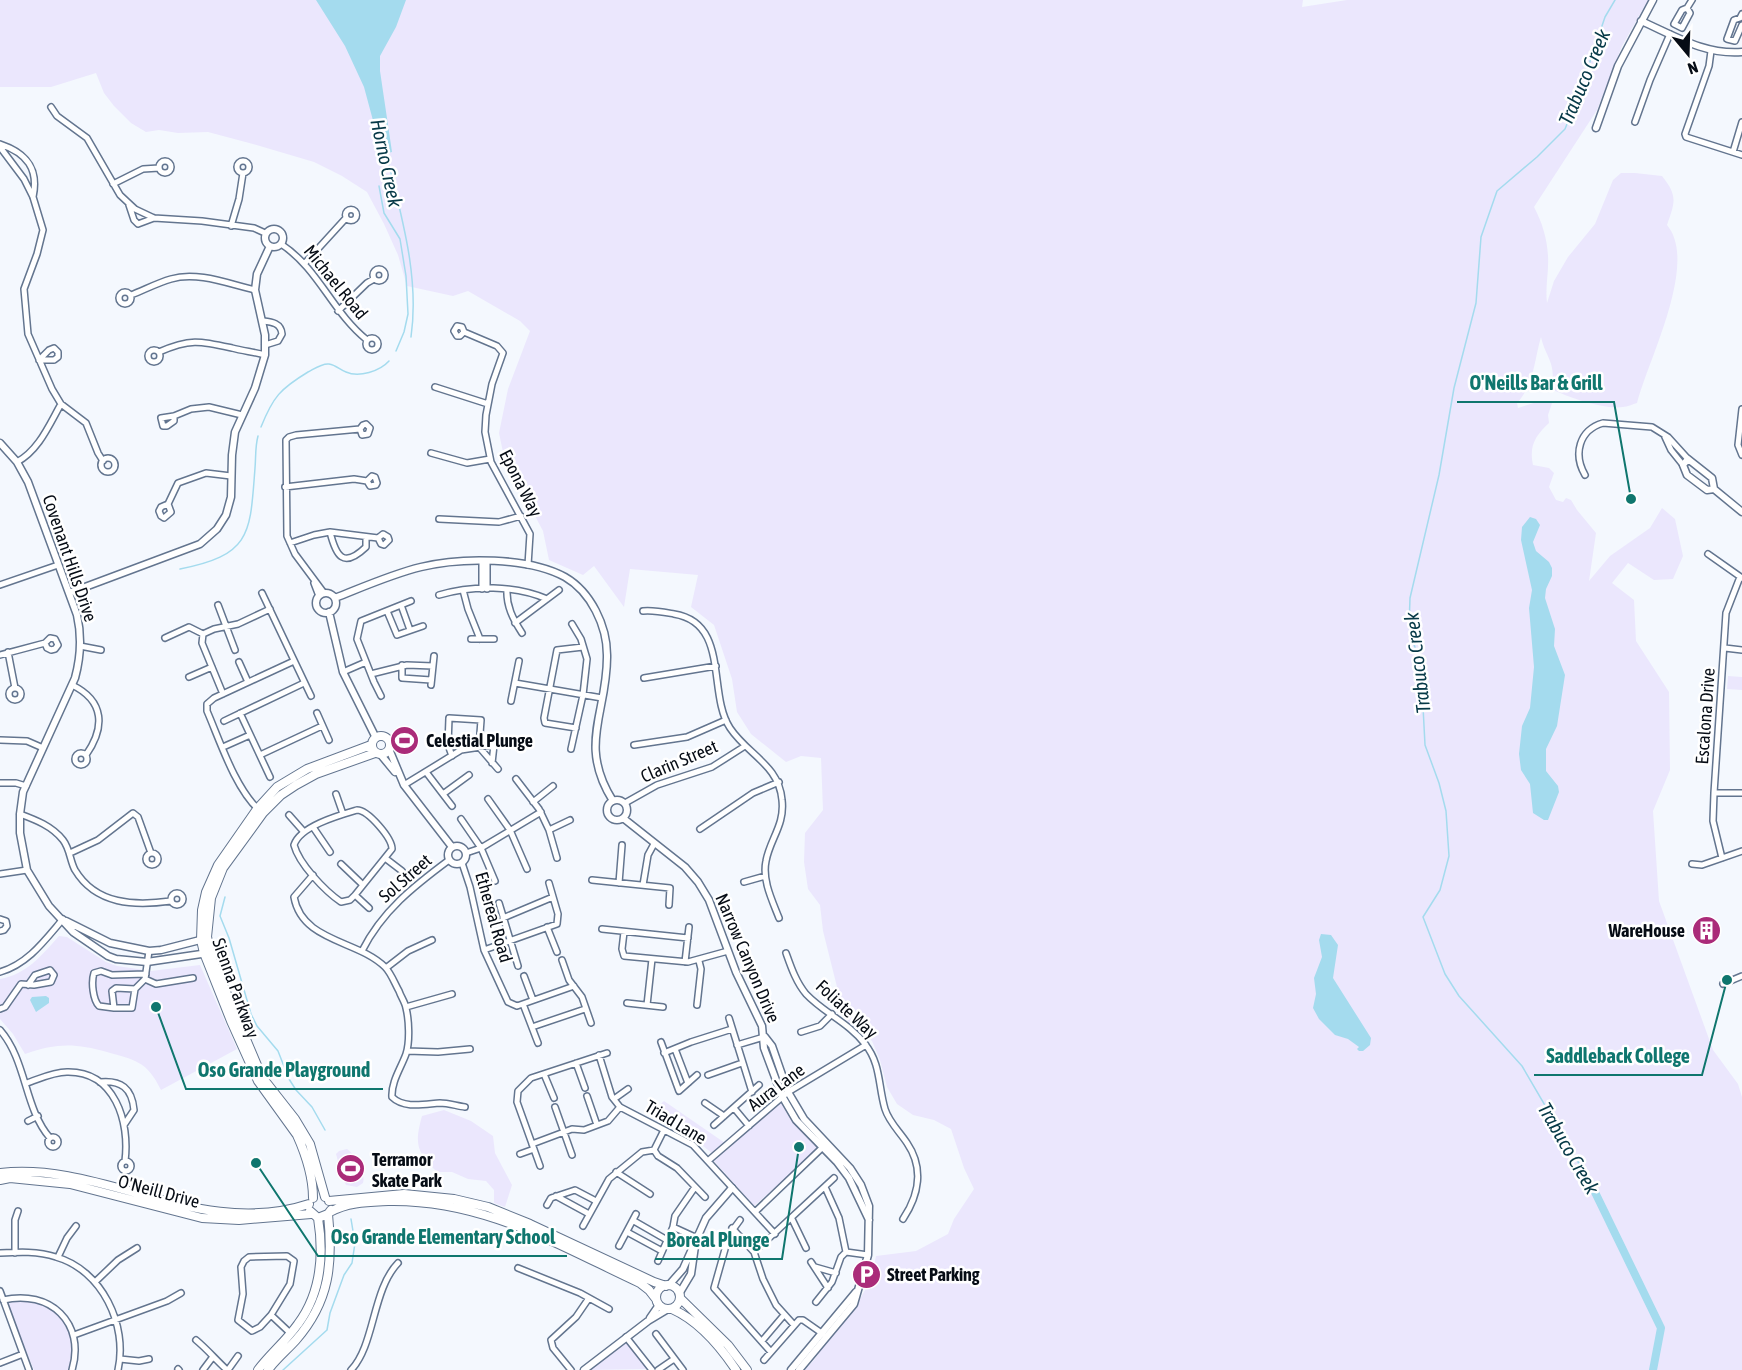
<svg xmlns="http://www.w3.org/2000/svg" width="1742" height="1370" viewBox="0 0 1742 1370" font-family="'Asap Condensed',sans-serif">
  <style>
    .green { fill: #ebe7fd }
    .water { fill: #a4dbee }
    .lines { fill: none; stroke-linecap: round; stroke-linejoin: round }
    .stream { stroke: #a4dbee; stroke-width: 1.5 }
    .river { stroke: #a4dbee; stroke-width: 8 }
    .minor-casing { stroke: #63758f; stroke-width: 8 }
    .tertiary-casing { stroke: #63758f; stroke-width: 9 }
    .secondary-casing { stroke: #63758f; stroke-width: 10 }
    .minor { stroke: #fff; stroke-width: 5 }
    .tertiary { stroke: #fff; stroke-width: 6 }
    .secondary { stroke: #fff; stroke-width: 8 }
    .labels { text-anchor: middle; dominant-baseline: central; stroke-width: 5; stroke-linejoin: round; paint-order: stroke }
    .street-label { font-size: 18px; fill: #060c15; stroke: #fff }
    .poi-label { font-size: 18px; font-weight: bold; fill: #060c15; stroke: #fff; text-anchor: start }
    .water-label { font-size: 20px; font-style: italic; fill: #063947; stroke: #fff }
    .leader { fill: none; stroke: #0f766e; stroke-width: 2 }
    .callout-dot { fill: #0f766e; stroke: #fff; stroke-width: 2 }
    .callout-label { font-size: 20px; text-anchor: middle; font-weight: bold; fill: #0f766e; stroke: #fff; stroke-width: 5; stroke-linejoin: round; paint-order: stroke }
  </style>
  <rect width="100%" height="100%" fill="#f4f8fe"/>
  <!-- green -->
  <path class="green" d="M0,0H1303L1302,7L1347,0H1648L1622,46L1597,110L1534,207C1542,222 1547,238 1548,256C1549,272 1545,287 1547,303L1554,281L1568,257L1595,224L1613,180L1621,173H1635L1662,176C1678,196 1675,202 1667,225C1699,263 1648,360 1637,403C1633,404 1627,407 1623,407C1604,410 1568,397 1551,389C1557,362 1546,359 1541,337C1534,361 1534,385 1517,403L1518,408L1537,402L1552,403L1548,415L1549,423C1535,436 1529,446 1533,465L1549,468L1554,473L1549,487L1556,500L1563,502L1566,498L1571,500L1577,510L1596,533L1589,581L1610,556L1650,528L1662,508L1675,519L1683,556L1673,579L1654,580L1628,563L1612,583L1634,600L1636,641L1669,692L1670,770L1653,811L1659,901L1713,1050L1738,1084L1742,1097V1370H804L814,1360L832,1334L854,1309L871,1280L876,1256L916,1251L948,1234L954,1219L974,1189L964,1168L951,1129L934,1120L913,1115L897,1104L887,1087L880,1060L872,1041L849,1023L841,1003L823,931L820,905L808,889L804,862L805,833L823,810L821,758L801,756L786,762L751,734L737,712L732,679L714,625L691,607L698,575L630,569L624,607L594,566L583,575L549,560L543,531L504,457L499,433L508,389L530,331L520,321L468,291L453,296L407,286L398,255L384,224L367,192L342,176L314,162L253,144L208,132L178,133L159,130L146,132L131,123L114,106L104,93L96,73L51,87H0Z
    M1728,676L1742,677V690L1727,689Z
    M59,936L67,937L106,962L117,966L151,971L200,965L237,1049L161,1090C147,1061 135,1060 107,1052C75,1043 56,1043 25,1054L13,1034L0,1019V979C27,974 41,956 59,936Z
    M664,1101L725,1143L713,1154L692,1137L660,1120L656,1108Z
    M781,1102L821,1148L754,1206L714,1161Z
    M444,1110L471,1121L493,1136L495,1153L512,1185L505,1207L494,1203V1190L486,1181L468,1179L452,1172H437C417,1152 414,1145 422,1116Z
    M347,1149C355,1154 366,1173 363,1183L357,1187L346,1185C341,1176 339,1164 336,1154L339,1151Z
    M15,1301C23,1302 31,1301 39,1304C70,1315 77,1341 68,1370H34L9,1309V1303Z
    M626,1341L647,1369L587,1370Z"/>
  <!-- water -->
  <path class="water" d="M316,0H406L396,27L380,56V71L392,152L382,154L364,87L345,46Z
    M1530,517L1536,519L1540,525L1533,542L1536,551L1549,562L1552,568V576L1546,589L1545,598L1555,629L1554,646L1565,675L1557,726L1546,749V771L1558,786L1559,792L1548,820H1544L1533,813L1530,784L1521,770L1519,754L1522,726L1530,708L1534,667L1529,608L1532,590L1521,540L1522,527Z
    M1321,934L1331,935L1338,945L1333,978L1371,1038L1370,1045L1363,1051H1359L1357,1049L1359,1047L1348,1039L1335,1035L1319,1019L1313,1008L1316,994L1314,978L1322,957L1319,940Z
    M46,996L49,998V1003L36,1012L30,1000L32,997Z"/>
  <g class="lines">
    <!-- stream -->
    <path class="stream" d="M386,152C400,212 420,275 411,337
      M379,186L384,213L400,239L406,276L408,314L404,332L396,351
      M261,427C273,397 280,389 308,372C314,369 322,363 329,364C336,365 340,370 346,372C359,378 380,371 389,361
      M180,569C252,555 250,533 255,468C256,457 255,447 258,436
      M225,897L220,916L229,938L251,1014L257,1026L278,1051L289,1079L296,1090L312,1107L325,1130
      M1591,1184L1522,1066L1459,996L1445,974L1423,917L1440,890L1449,856L1446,811L1439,783L1425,745L1421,668L1409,627L1410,598L1439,475L1454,388L1476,303L1481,237L1497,191L1537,157L1565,129L1578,97L1605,17L1615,0
      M283,1370L327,1330L330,1313L344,1275L352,1263L355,1243L351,1219"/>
    <!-- river -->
    <path class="river" d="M1591,1184L1661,1328L1653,1370"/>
    <defs>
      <path id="minor" d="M1687,8L1690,13L1682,28L1674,24L1682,10L1687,8L1692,0
        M1742,14L1740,18L1734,20L1727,39L1735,41L1742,25
        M1711,51L1709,66L1685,134L1686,137L1742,155
        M51,107L57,116L87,138L120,195L135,209L154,218L202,221L254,228L265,233
        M1635,122L1650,80L1670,34
        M0,144C27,153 39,169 33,197
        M0,147L24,179L33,197L43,230L37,254L24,289L28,334L52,389L61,404L86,423L98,453L103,461
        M1733,152L1742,122
        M159 167a6 6 0 1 1 12 0a6 6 0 1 1-12 0Z
        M237 167a6 6 0 1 1 12 0a6 6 0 1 1-12 0Z
        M113,184L143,169L159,168
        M129,205L134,220L138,224L154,218
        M345.5 215a5.5 5.5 0 1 1 11 0a5.5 5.5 0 1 1-11 0Z
        M231,226L239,199L243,173
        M281,244C319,269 332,312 367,340
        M305,263L346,218
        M373 275a6 6 0 1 1 12 0a6 6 0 1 1-12 0Z
        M119 298a6 6 0 1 1 12 0a6 6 0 1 1-12 0Z
        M131,295C144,290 157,283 171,279C197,271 229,284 255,290
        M338,311L367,283L374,279
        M263,321C272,322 281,323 282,334L278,341L265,345
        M464,332L460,336H457L454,331L457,326L462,327L464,332L497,346L503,353L492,384L486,415L485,432L491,462L530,534L528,565
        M366 344a6 6 0 1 1 12 0a6 6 0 1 1-12 0Z
        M54,348L58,352V357L54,360H39L49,350Z
        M148 356a6 6 0 1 1 12 0a6 6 0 1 1-12 0Z
        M159,352C190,338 201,341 232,348C243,351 254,352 265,355
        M435,387L488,404
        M1742,409L1738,445L1742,455
        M174,416V421L167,426H163L161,418L174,416L191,409L209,407L242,415
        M1665,437L1671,450L1683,465
        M431,453L467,463L490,459
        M101 465a7 7 0 1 1 14 0a7 7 0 1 1-14 0Z
        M17,462C39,450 49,425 61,404
        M1585,475C1573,454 1579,430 1603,423L1652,427L1668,437L1688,459
        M285,487L354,479L367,481L372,476L375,477L377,483L376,485L370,486L367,481
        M168,504L171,512L164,518L161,516L159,511L161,507L168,504L178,483L206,473L231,476
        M439,519L499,522L521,516
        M330,532C336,556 343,569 366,547V537
        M290,543L314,535L330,532L378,538L383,534L388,537L389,540L384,545L381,544L378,538
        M1708,554L1742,578
        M482,562V589
        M487,562V589
        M314,583L319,596
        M0,585L58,565
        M507,589C506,606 513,619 522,633
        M463,590L468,609L480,639
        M262,593L311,696
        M324,593L295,554L287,536L286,440L289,437L296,435L360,429L363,425L366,424L370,428L368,434L362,435L360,429
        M439,595C472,585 515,585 547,599
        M218,605L235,650
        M401,605L410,630
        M387,611L397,635L423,626
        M643,611C654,610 663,612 674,614C730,623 707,693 730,728C748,755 779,765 782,800C785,825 770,839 766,861C762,880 772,900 779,918
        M515,623L559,590
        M165,638L189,627L203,634
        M471,639H494
        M80,646L101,650
        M1725,648L1742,650
        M8,652L15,688
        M0,655L45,643L50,638L55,639L58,645L55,649L51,650L47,648L45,643
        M239,662L248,682
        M402,665V678L431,680
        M343,672L366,662
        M371,674L407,665L433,666
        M189,677L212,667
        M644,678L716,666
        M515,683L602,698
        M72,685C105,701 105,728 86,755
        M431,685L434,656
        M9 694a6 6 0 1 1 12 0a6 6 0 1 1-12 0Z
        M223,694L202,643L203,634L214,629L238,624L270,609
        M381,696L374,682L357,639L361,621L411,601
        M511,701L519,661
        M240,713L270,777
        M317,713L329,740
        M224,721L304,683
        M576,728L545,723L544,718L557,650L583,647
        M0,740L27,741L43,748
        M634,745L687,737L726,720
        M223,747L250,735
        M571,749L583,695L587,659L581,639L572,624
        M75 759a6 6 0 1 1 12 0a6 6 0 1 1-12 0Z
        M260,755L322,726
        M452,756L448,745L449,718L481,720L479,747L498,769
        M426,772L452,806
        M516,779L539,809L549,830L557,858
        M0,783H16L26,786
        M404,785L461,750L494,745L492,763
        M1714,793H1742
        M336,794L343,814
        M443,794L469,775
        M488,799L510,830L527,869
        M533,802L553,786
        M625,803L657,785L712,767L745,746
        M259,810C235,788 220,741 207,711V704L214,698L294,661
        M357,810C368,810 392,838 392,849L355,895L350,900L341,902C325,891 299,864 294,845C300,826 340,815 357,810Z
        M20,814C36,820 52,826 63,840C70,849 70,861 75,870C96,905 135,906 171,901
        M289,815L304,832
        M461,819L481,848L495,881
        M313,827L330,852
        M700,829L753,793L779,782
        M549,830L570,820
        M70,853L98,840L133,813L138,817L151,853
        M466,853L481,848L541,812
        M146 859a6 6 0 1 1 12 0a6 6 0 1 1-12 0Z
        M385,858L402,871
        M1722,858L1713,821L1714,793L1726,613L1740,577
        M462,863L470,887L484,950L508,1002L517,1006L574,986
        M341,864L363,885
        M1692,864L1702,865L1742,851
        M0,874L27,870
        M313,875L294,897C302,942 358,940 385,967C391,973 395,984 399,991C401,997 405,1002 406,1008C409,1020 410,1042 406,1054C401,1068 391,1082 392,1097C404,1109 425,1104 440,1103C448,1103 457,1106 465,1107
        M592,880L670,888L669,905
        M744,882L765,876
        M619,883L622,845
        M643,885L648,855L654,844
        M171 899a6 6 0 1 1 12 0a6 6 0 1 1-12 0Z
        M355,895L369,908
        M499,903L518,966
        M503,918L553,897
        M0,919L6,921L7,926L4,930L0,931
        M547,927L557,952
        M602,929L688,938
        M624,932L622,949L624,956L688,962L728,951
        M484,950L557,924L558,914L549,883
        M362,951C382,911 414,886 449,860
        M786,953C791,967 796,982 806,994C824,1013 849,1023 865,1044C881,1064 878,1085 885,1109C889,1122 899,1131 907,1143C924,1168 919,1195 903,1219
        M562,960L569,980L582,997L591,1023
        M685,962L689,927
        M386,968L408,951L432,940
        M0,972C28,964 45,940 63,919
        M524,976L533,1000
        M145,979L156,984L193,978
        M1723,984L1742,976
        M135,989L116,988L112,991L114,1008H132L135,989L145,979L149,951
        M627,1003L663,1007
        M523,1004L538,1043
        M647,1005L652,959
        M697,1005L701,969L699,961
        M406,1007L452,994
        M114,1008L99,1006C93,1000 91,982 94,973L101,971L112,975L146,974
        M0,1009L5,1007L21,984L34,985L51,982L54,975L50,970L35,975L28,985
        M729,1018L752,1092
        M532,1027L585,1009
        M0,1030C27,1061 24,1108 50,1138
        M801,1032L820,1026L832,1014
        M661,1042L679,1091L697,1075
        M737,1045L764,1037
        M675,1049L688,1083
        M407,1051L438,1052L470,1049
        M664,1053L691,1042L732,1029
        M599,1055L612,1097L620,1107L693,1145L775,1234
        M576,1063L585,1088
        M544,1074L554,1098
        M708,1075L742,1063
        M100,1082C121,1080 132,1088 134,1110L124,1125
        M27,1083C39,1079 53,1072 67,1072C115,1071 130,1122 125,1161
        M587,1096L597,1125
        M614,1099L628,1089
        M705,1103L724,1116
        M555,1107L572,1155
        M734,1108L749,1126
        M28,1121L38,1116
        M714,1125L759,1085
        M48 1142a5 5 0 1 1 10 0a5 5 0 1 1-10 0Z
        M532,1144L572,1129L584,1130L608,1121L620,1107
        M654,1150L658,1156L677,1168L705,1197
        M654,1150L664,1130
        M520,1154L534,1149
        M709,1160L788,1092L866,1045
        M121 1166a5 5 0 1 1 10 0a5 5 0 1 1-10 0Z
        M540,1166L517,1102L518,1091L531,1078L607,1053
        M616,1172L650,1194
        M556,1196L589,1214
        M547,1205L551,1198L575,1190L596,1201
        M755,1212L825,1145
        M792,1219L806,1248
        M740,1220L729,1235L714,1288L771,1352
        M634,1221L667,1240
        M583,1226L609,1179L642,1152L654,1150
        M673,1227L697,1238
        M732,1228L754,1252L763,1279L776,1305L794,1325
        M627,1232L662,1251
        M619,1246L636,1214
        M754,1252L834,1178
        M846,1252L868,1255
        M0,1253C19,1252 38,1251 56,1257C102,1270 128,1325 118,1370
        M15,1253V1220L18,1211
        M58,1257L67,1238L76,1226
        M658,1261L673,1227L675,1216L695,1187
        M811,1262L828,1288
        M815,1267L836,1273
        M518,1268L580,1293L609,1309
        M95,1282L118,1260L137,1248
        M0,1291L29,1370
        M3,1300C50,1289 86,1323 72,1370
        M816,1302L832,1282L841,1257L846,1252L839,1218L825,1187
        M271,1315L260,1327L252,1331L238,1320L243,1294L241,1267L244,1261L249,1257L287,1256L294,1261L290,1284L271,1315L288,1331L289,1335
        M656,1334L683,1370
        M74,1335L167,1301L181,1293
        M626,1337L652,1370
        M196,1340C208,1350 216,1360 227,1370
        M762,1341L784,1315
        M120,1359L139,1361L149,1359
        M764,1360L799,1320H803L823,1334
        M0,1363L23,1354
        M178,1369L179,1370
        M203,1370L212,1358
        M228,1370L238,1356
        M351,1370C375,1345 372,1290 398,1263
        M571,1370L553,1348L551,1340L576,1317L589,1298
        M658,1370L674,1359"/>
      <path id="tertiary" d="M1641,21C1675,36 1705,55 1742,52
        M1596,128L1618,66L1653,0
        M265 238a9 9 0 1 1 18 0a9 9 0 1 1-18 0Z
        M0,443L17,462L28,482L77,615C82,637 81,656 75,678L23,792L20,814V833L27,870L49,906L73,932L108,956L116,959L147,962L208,953
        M1714,489L1712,478L1688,459L1683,465L1687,475L1707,490L1714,489L1742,512
        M69,593L200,544L217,529L226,515L231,497L232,455L235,432L255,388L265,355V335L255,290L257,274L270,246
        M316 603a10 10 0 1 1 20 0a10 10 0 1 1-20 0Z
        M335,598C363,587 392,574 421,567C461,557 529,557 565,577C591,592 607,626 607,655C608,712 577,744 613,801
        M329,612L343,672L376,738
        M389,749L404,785L452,847
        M381,755L395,772
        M607 810a10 10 0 1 1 20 0a10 10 0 1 1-20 0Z
        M623,818L685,867L698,882L709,900L736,972L762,1026L764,1048L782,1096L796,1120L837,1162L849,1178L869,1220
        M448 855a9 9 0 1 1 18 0a9 9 0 1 1-18 0Z
        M66,921L110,943L149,951L161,950L204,939
        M765,1037L772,1046L788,1092L804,1119L850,1168L861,1185L869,1206L868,1255L854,1304L799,1370
        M669,1285L683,1269L706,1218L732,1188
        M679,1294L691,1274L695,1246
        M650,1318L659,1305
        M584,1370L648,1321L668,1309
        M791,1370L856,1292"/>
      <path id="secondary" d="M372 745a9 9 0 1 1 18 0a9 9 0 1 1-18 0Z
        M0,1173C104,1161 200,1240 309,1204
        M0,1180L10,1178L70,1184L202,1218L239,1220L311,1214
        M325,1197L310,1144L295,1119L262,1077L213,961L207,937L211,898L223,868L263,813L281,795L296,785L316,774L375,753
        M313,1198C313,1176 306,1155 297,1135L258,1081L231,1021L204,953L201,940L202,910L206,892L218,865L257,809L277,787L307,769L371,745
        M329,1201L404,1194L454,1199L488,1207L530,1224L654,1282L666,1286
        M310,1211L318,1218L328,1214
        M330,1212C348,1202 368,1202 388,1201C483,1199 556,1244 640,1283L649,1290L656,1299
        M656 1297a12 12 0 1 1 24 0a12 12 0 1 1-24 0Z
        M680,1298L728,1345L747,1370
        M672,1309C699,1321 720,1346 736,1370
        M258,1370C270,1354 286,1341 298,1324C321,1293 324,1255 318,1218
        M268,1370C276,1359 287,1350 296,1340C330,1301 333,1263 328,1214L331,1210"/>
    </defs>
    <!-- minor casing -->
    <use href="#minor" class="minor-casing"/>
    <!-- tertiary casing -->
    <use href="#tertiary" class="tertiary-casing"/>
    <!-- secondary casing -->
    <use href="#secondary" class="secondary-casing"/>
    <!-- minor -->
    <use href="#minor" class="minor"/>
    <!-- tertiary -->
    <use href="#tertiary" class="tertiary"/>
    <!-- secondary -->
    <use href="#secondary" class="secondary"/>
  </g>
  <!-- icons -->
  <defs>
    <symbol id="stadium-disc" viewBox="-11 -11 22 22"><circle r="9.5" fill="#aa2b79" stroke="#fff"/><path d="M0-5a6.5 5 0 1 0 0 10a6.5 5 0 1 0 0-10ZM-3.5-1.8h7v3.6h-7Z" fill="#fff"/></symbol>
    <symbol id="building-disc" viewBox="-11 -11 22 22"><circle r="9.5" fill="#aa2b79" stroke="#fff"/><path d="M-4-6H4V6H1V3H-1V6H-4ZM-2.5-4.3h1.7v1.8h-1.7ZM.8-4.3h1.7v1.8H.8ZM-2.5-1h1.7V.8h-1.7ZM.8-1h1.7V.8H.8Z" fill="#fff"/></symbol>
    <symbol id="parking-disc" viewBox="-11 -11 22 22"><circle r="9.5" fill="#aa2b79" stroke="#fff"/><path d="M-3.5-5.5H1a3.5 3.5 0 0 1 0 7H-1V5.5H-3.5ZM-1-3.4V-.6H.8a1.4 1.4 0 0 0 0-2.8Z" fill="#fff"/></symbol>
  </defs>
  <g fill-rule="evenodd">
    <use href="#stadium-disc" x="388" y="724" width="33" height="33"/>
    <use href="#building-disc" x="1690" y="914" width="33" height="33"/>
    <use href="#stadium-disc" x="334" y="1152" width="33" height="33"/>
    <use href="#parking-disc" x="850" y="1258" width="33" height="33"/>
  </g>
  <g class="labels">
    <!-- street labels -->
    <g class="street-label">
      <text transform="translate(336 282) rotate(51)">Michael Road</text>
      <text transform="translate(521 483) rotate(63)">Epona Way</text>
      <text transform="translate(70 558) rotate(71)">Covenant Hills Drive</text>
      <text transform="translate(1705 716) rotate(-86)">Escalona Drive</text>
      <text transform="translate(679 761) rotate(-23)">Clarin Street</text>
      <text transform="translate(405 878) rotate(-41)">Sol Street</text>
      <text transform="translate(494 917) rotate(74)">Ethereal Road</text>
      <text transform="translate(748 958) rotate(67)">Narrow Canyon Drive</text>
      <text transform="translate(236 988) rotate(70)">Sienna Parkway</text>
      <text transform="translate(847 1009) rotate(43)">Foliate Way</text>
      <text transform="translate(776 1087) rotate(-37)">Aura Lane</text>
      <text transform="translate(676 1122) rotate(31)">Triad Lane</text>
      <text transform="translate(159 1191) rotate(15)">O'Neill Drive</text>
    </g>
    <!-- poi labels -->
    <g class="poi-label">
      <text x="426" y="740">Celestial Plunge</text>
      <text x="1685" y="930" text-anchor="end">WareHouse</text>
      <text x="372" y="1159">Terramor<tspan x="372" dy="21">Skate Park</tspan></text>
      <text x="887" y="1274">Street Parking</text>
    </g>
    <!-- water labels -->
    <g class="water-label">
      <text transform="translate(1584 77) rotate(-67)">Trabuco Creek</text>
      <text transform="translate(387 163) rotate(78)">Horno Creek</text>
      <text transform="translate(1417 663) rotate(-97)">Trabuco Creek</text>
      <text transform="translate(1569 1148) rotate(60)">Trabuco Creek</text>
    </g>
  </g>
  <!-- callouts -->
  <path class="leader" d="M1631 499L1614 402H1457M1727 980L1702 1075H1534M156 1007L186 1089H383M256 1163L318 1256H567M799 1147L782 1259H655"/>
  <g class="callout-dot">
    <circle cx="1631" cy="499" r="6"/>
    <circle cx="1727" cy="980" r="6"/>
    <circle cx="156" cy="1007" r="6"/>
    <circle cx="256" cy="1163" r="6"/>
    <circle cx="799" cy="1147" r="6"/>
  </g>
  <g class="callout-label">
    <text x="1536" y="390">O'Neills Bar &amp; Grill</text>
    <text x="1618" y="1063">Saddleback College</text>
    <text x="284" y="1077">Oso Grande Playground</text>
    <text x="443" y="1244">Oso Grande Elementary School</text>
    <text x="718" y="1247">Boreal Plunge</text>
  </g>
  <!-- north arrow -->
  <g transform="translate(1688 54) rotate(161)" stroke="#ffffff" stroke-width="4.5" paint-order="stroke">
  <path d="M0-4.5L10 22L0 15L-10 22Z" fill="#060c15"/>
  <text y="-9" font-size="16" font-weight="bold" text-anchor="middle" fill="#060c15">N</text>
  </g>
</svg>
